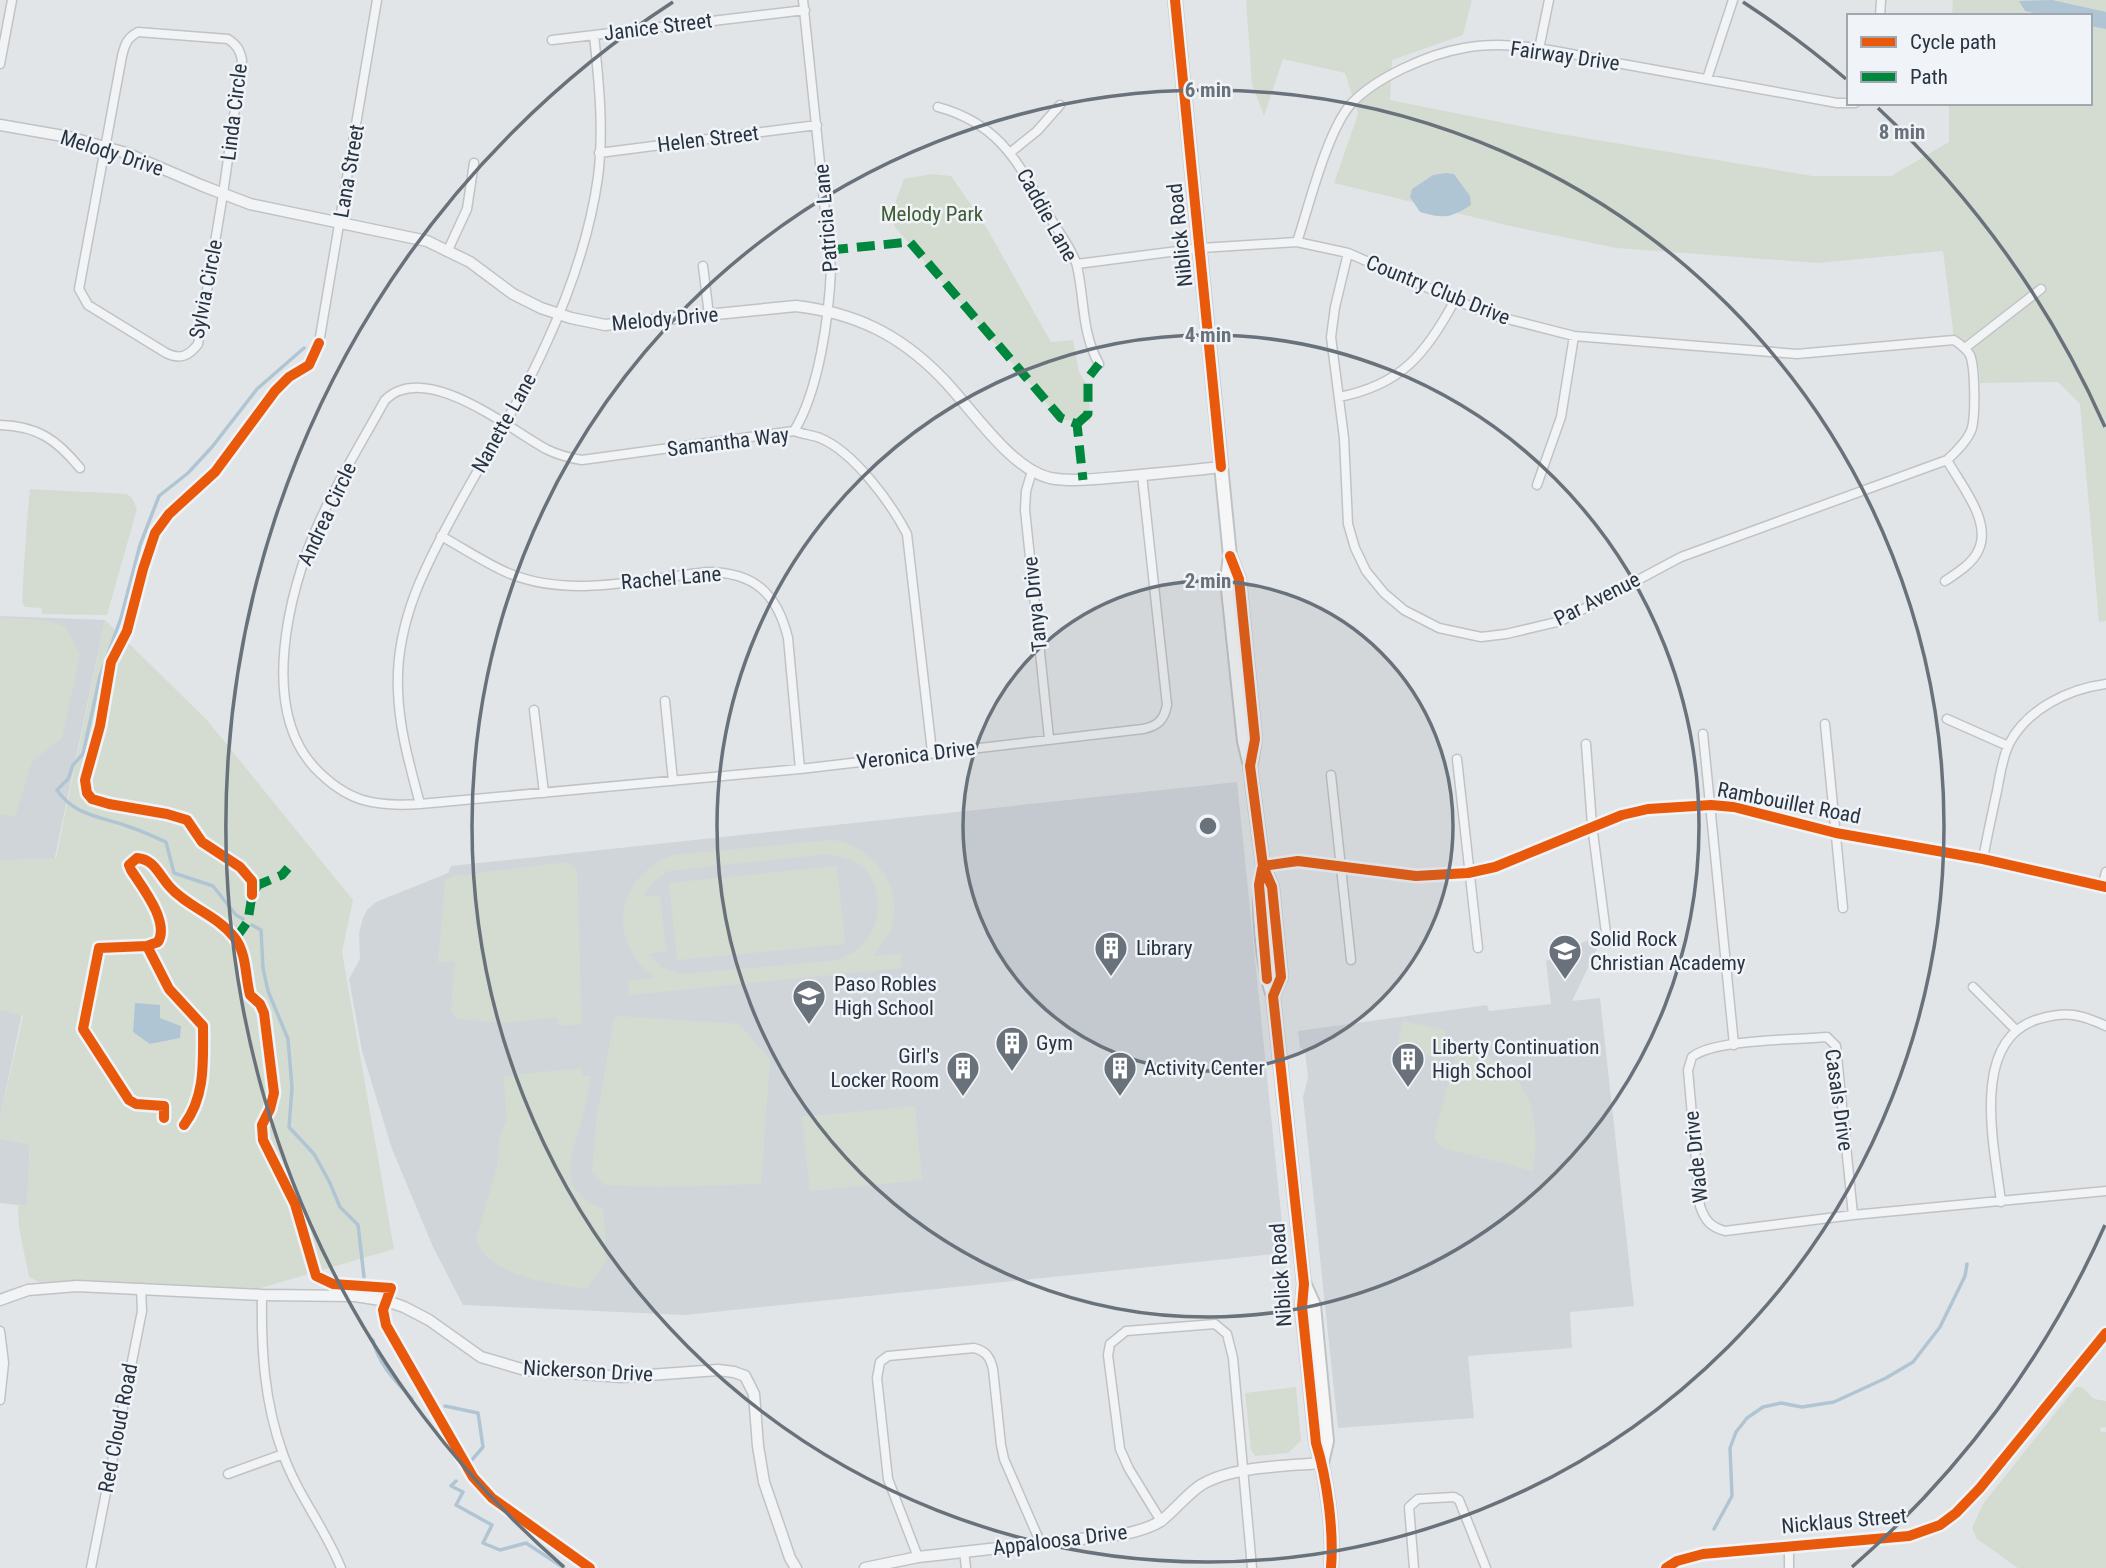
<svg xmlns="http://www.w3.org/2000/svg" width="2106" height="1568" viewBox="0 0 2106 1568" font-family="'Roboto Condensed',sans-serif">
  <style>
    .built { fill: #d0d5da }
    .green { fill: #d4dcd2; fill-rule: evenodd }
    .water { fill: #b0c5d3 }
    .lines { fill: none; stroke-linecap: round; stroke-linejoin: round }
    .stream { stroke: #b0c5d3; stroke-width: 3.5 }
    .minor-casing { stroke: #c0c3c5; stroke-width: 11 }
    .tertiary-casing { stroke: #c0c3c5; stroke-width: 13 }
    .secondary-casing { stroke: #c0c3c5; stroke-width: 16 }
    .minor { stroke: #f2f3f4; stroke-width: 8 }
    .tertiary { stroke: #f2f3f4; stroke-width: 10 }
    .secondary { stroke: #f6f6f7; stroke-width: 12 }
    .quiet { stroke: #00873e; stroke-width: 9; stroke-dasharray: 18 9; stroke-linecap: butt }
    .cycleway-casing { stroke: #f0f3f7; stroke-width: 15 }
    .cycleway { stroke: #e8590c; stroke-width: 10 }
    .ring { fill: none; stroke: #69727b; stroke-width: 3.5 }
    .labels { text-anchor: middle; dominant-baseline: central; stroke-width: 5; stroke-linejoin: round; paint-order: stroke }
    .street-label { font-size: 21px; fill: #283441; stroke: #f0f3f7 }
    .park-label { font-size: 21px; fill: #415d35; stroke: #f0f3f7 }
    .poi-label { font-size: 21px; fill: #283441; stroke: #f0f3f7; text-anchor: start }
    .centre { fill: #69727b; stroke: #f0f3f7; stroke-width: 3.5 }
    .ring-label { font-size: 21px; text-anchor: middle; font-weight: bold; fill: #69727b; stroke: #f0f3f7; stroke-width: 5; stroke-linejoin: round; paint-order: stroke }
  </style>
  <rect width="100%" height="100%" fill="#e2e5e7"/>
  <!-- built -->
  <path class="built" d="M0,616L105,620L0,1118Z
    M1237,782L1285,1253L685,1315L463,1305L433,1247L392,1149L362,1051L349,979L360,959L359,933L363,918L367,910L376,902L448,873L451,866Z
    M1588,940L1590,944L1597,949L1572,1001L1600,998L1634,1306L1570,1312L1572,1348L1468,1356L1474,1418L1338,1428L1303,1097L1308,1078L1305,1051L1300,1048L1298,1031L1487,1005L1489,1011L1551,1004L1546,961Z
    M0,1138L30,1145L27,1206L0,1203Z"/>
  <!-- green -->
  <path class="green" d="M1246,0H1472L1463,35L1392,60L1390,100L1555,133L1813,176H1891L1949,142V103H2090V16H1952L1953,0H2106V621L2099,622L2080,404L2058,382L1980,383C1979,360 1975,350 1954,338L1943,251L1818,263L1616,248L1510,226L1334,183L1358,114L1345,73L1283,59L1264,116L1252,84Z
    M931,174L951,176L985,225L1051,342L1073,340L1079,372L1087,385L1091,421L1061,420L894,226L895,203L904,179Z
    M30,489L127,494L132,498L137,509L107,615L42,614L41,608L25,607L22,602C24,564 26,527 30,489Z
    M0,617L48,621L66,627L80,654L62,738L32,761L15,817L0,814Z
    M105,620L207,720L353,900L342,952L394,1249L240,1294L49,1287L29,1277L19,1228L18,1206L27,1205L30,1145L0,1138V1118L23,1016L0,1010V860L56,858Z
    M832,840C873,845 905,888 891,929C887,939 879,948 873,956L901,954L902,968L629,995L628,981L655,978C606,940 615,879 672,855ZM829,854C840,857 857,860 865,869C885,894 882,928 858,949C853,953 845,956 839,960L684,974L663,968L648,954L666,951L660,895L643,896L652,883L668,871Z
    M568,862L577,870L582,1024L559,1026L557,1017L504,1023L457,1019L451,1012L455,962H438L445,880L454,876Z
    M837,866L845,944L677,960L669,883Z
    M618,1016L739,1024L767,1056L770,1060L761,1184L658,1187L604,1185L592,1172L596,1122L614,1018Z
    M1403,1021L1446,1031L1440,1058L1397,1047Z
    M1459,1044C1524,1066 1543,1104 1533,1171L1443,1148L1437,1143L1434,1136Z
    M582,1068L583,1076H591C588,1090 586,1105 582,1119C571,1159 553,1187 603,1209L607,1260L586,1289C553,1284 488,1277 476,1239L497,1167L499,1140L506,1121L504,1076Z
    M915,1106L922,1180L810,1191L802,1117Z
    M1296,1387L1301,1441L1288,1453L1255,1456L1251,1450L1245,1393Z
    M2076,1387H2082L2094,1399L2106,1401V1427L2100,1428L2101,1432H2106V1568H2018L1977,1539L1972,1528L1983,1504Z"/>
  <!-- water -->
  <path class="water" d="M2052,0L2106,12V29L2090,26V16H2048L2025,11L2019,1Z
    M1446,173L1454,174L1470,196L1471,205C1451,218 1444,219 1420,212L1410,197L1412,189L1433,175Z
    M135,1003L160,1005V1018L181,1026L180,1038L150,1044L133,1032Z"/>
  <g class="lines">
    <!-- stream -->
    <path class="stream" d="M243,919L236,915L213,886L174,873L166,842C152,836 138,829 124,825C97,816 73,814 57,790L68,779L73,765L83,754L100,676L121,618L140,545L159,496L188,473L212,447L257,389L304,348
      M252,925L261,930L263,968L268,991L288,1039L292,1088L289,1127L314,1154L329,1181L340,1207L358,1225L364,1277
      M373,1340C378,1364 396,1382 412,1399
      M445,1406L478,1413L483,1447L471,1461
      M456,1481L451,1486L463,1492L456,1505L492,1525L483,1543L500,1550L526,1543L564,1568
      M1714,1529L1732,1496L1730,1448L1736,1432L1747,1418L1763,1407L1781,1403L1802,1407L1834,1402L1886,1378L1913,1362L1940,1327L1965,1276L1967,1264"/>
    <defs>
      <path id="minor" d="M1880,16L1881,0
        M138,32L228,39C237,45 240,50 242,60L223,194L198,344C189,356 180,360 166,353L88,305L79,289L122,56C125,44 127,38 138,32Z
        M552,40L805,10
        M1539,49L1549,0
        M0,64L12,0
        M1707,79L1733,0
        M938,107C1003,125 1019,166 1051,219C1059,233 1073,250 1077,266C1085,301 1081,331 1099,364
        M1011,152L1037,131L1060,105
        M599,153L817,125
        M1297,242C1309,206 1327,131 1351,104C1376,77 1429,54 1464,48C1517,38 1576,56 1628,65C1697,78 1767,90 1837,103H1855
        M448,250L467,209L474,163
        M1077,264L1201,248L1297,242L1348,253L1488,314L1574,336L1797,354L1954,340C1960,344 1966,348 1970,355C1975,367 1976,418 1971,431C1966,442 1956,452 1947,460L1681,557L1561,621L1506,634L1481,637L1439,628L1404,610L1384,593L1366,571L1355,548L1348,524L1344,438L1331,337L1335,307L1348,253
        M703,266L709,315
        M319,343L377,0
        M1965,348L2041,289
        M1339,397C1401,385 1426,354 1455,300
        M0,425C38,426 57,440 80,468
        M794,431C819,391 829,316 831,269L803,0
        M1032,471L1026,491L1025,510L1049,738
        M1537,485L1561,417L1574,336
        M441,536C463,548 485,563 508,573C570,599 642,579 707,572C754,572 777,593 788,638L800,769
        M1945,581C1957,573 1972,564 1978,551C1993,522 1960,484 1947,460
        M665,701L673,781
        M534,710L544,793
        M1947,719L2008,746
        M1825,724L1843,908
        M1703,734L1734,1045
        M1586,744L1592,825L1606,933
        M932,752L907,534C891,503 854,452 820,438C812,435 802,434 794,431L582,460C569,458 558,455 546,449C508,428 425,360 385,400C362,442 336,483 317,527C288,593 260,708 314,767C347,802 374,807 420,804L800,769L1143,729C1158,726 1164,720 1167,705L1142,475
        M1457,759L1478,948
        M1331,775L1351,960
        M420,804C410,766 399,729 398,690C395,622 426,564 458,506C487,453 521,400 546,344C570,292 590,234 598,177C604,130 599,82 594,35
        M1983,859C1987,837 1992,814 1997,791C2000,775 2002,759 2009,744C2027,709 2068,689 2106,684
        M2102,886L2106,872
        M1973,987L2016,1030
        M2001,1202C1995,1149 1968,1039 2039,1019C2067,1011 2080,1014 2106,1026
        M1853,1215L1836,1046L1827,1037C1796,1040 1714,1039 1692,1057L1688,1070L1700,1206C1705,1221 1711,1227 1725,1231L1853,1215L2106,1191
        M262,1295C261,1349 264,1402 283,1454C297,1494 325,1528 341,1568
        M0,1331L4,1363L0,1400
        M228,1474L283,1454
        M1161,1521L1129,1469L1120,1449L1108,1355L1110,1344L1126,1331L1215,1324L1227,1334L1233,1358L1252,1568
        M1789,1546V1568
        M964,1551L966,1568
        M918,1557L888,1479L877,1378L880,1362L888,1356L974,1348C986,1351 990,1357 993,1369L1001,1445L1004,1459L1041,1544
        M91,1568L142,1311L141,1288
        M1414,1568L1409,1507L1418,1499L1454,1497L1459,1500L1486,1568
        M1666,1568L1677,1561L1703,1554L1909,1536L1940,1525L1956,1513L1980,1488L2106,1333"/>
      <path id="tertiary" d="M0,125L69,137L126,153L203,186L250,204L427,241L470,262L513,294L541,308L571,318L605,325L796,306C855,313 899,334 941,377C970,406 1010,469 1050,478C1072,482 1097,479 1119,477C1153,474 1187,471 1221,467
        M1263,866L1298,861L1416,876L1468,873L1495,867L1622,815L1648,809L1711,805L1734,807L1836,833L1983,859L2106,887
        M0,1300L28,1290L77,1286L262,1295L355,1296L387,1301L404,1307L429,1320L481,1357L525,1370L622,1377L718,1370L734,1372L745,1376L754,1394L758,1446L764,1482L790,1558L796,1568
        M865,1568L918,1557L1125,1534C1138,1531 1150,1528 1161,1521C1175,1510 1186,1495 1201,1485C1232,1466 1286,1466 1322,1463"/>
      <path id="secondary" d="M1175,0L1230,556L1227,580L1244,741L1250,766L1263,866L1272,887L1281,977L1273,996
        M1230,556L1239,579L1255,739L1251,763
        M1263,866C1256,898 1262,965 1273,996L1304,1284L1302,1307L1316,1443C1327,1479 1334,1530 1331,1568
        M1305,1285L1314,1305L1327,1441L1322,1463"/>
    </defs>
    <!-- minor casing -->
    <use href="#minor" class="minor-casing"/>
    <!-- tertiary casing -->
    <use href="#tertiary" class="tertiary-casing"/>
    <!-- secondary casing -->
    <use href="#secondary" class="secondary-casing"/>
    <!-- minor -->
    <use href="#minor" class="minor"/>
    <!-- tertiary -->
    <use href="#tertiary" class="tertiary"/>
    <!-- secondary -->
    <use href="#secondary" class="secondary"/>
    <!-- quiet -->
    <path class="quiet" d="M830,250L910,242L1061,418L1077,424L1083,480
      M1077,424L1088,414V378L1099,364
      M236,938L248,921L252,895L258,885L282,875L288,868"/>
    <defs>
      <path id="cycleway" d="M1175,0L1221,467
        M1230,556L1239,579L1255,739L1250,766L1263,866L1272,887L1281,977L1273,996L1304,1284L1302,1307L1316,1443C1327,1479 1334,1530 1331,1568
        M1263,866L1298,861L1416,876L1468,873L1495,867L1622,815L1648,809L1711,805L1734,807L1836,833L1983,859L2106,887
        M1262,869L1259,885L1267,979
        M252,895V881L240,867L202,842L187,820L167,814L109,804L92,799L87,793L85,780L100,726L111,662L127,631L143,569L155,533L169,514L215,472L275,391L289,377L309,365L319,343
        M147,946L99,948L83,1029L129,1100L136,1104L164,1106V1118
        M184,1125C206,1096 203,1060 203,1026L169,989L147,946L158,942C170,922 142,887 131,870L129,865L137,858C154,859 159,875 169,886C187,907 217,915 234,937C247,953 245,976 250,995L260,1004L264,1013L274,1093L270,1109L262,1125L263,1140L295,1204L316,1276L333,1284L391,1288L383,1310L386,1325L473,1477L492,1498L590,1568
        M1666,1568L1677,1561L1703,1554L1909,1536L1940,1525L1956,1513L1980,1488L2106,1333"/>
    </defs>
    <!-- cycleway casing -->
    <use href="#cycleway" class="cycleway-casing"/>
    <!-- cycleway -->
    <use href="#cycleway" class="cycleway"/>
  </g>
  <!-- distance rings -->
  <circle cx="1208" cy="826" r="245" fill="#69727b" fill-opacity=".12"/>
  <g class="ring">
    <circle cx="1208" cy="826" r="245"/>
    <circle cx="1208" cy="826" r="491"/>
    <circle cx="1208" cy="826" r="736"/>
    <path d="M2105 1225A982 982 0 0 1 1852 1567M564 1567A982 982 0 0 1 673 2M1743 2A982 982 0 0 1 1846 79M1878 108A982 982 0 0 1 2105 427"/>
  </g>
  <!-- icons -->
  <defs>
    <symbol id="building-pin" viewBox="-11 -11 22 30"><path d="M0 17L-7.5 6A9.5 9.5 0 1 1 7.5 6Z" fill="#69727b" stroke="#f0f3f7"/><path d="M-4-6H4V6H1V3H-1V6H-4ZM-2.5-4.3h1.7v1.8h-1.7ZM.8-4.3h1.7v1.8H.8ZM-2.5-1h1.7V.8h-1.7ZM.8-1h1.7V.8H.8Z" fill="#fff"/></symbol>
    <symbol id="school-pin" viewBox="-11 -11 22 30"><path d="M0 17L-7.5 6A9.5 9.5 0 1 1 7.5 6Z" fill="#69727b" stroke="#f0f3f7"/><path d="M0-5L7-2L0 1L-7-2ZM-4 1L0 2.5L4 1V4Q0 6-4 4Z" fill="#fff"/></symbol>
  </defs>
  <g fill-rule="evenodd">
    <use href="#building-pin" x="1092" y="929" width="38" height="52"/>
    <use href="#school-pin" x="1546" y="932" width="38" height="52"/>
    <use href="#school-pin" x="790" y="977" width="38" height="52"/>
    <use href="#building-pin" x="993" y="1024" width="38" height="52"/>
    <use href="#building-pin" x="1389" y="1040" width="38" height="52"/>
    <use href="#building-pin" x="944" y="1049" width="38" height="52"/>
    <use href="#building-pin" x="1101" y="1049" width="38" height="52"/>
  </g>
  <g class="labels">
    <!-- street labels -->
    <g class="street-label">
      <text transform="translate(658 27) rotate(-7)">Janice Street</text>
      <text transform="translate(1565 56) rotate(8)">Fairway Drive</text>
      <text transform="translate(234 112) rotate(-83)">Linda Circle</text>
      <text transform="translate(708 139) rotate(-7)">Helen Street</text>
      <text transform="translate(112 153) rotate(18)">Melody Drive</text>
      <text transform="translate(349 171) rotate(-80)">Lana Street</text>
      <text transform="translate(1047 215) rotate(61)">Caddie Lane</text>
      <text transform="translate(826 218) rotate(-95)">Patricia Lane</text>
      <text transform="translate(1180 235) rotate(-96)">Niblick Road</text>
      <text transform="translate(206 289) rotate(-79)">Sylvia Circle</text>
      <text transform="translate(1438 290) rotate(22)">Country Club Drive</text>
      <text transform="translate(665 319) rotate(-5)">Melody Drive</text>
      <text transform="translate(504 423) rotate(-61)">Nanette Lane</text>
      <text transform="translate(728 442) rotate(-7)">Samantha Way</text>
      <text transform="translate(327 514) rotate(-65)">Andrea Circle</text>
      <text transform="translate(671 578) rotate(-5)">Rachel Lane</text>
      <text transform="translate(1597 599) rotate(-27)">Par Avenue</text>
      <text transform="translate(1035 604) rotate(-96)">Tanya Drive</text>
      <text transform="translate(916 755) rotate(-7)">Veronica Drive</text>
      <text transform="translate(1789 803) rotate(11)">Rambouillet Road</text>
      <text transform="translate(1839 1100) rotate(82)">Casals Drive</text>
      <text transform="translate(1696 1157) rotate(-96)">Wade Drive</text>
      <text transform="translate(1281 1275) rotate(-94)">Niblick Road</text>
      <text transform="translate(588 1371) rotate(3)">Nickerson Drive</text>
      <text transform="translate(118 1428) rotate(-79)">Red Cloud Road</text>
      <text transform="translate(1844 1521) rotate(-5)">Nicklaus Street</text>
      <text transform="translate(1060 1540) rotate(-7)">Appaloosa Drive</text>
    </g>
    <!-- park labels -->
    <g class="park-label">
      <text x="932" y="214">Melody Park</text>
    </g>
    <!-- poi labels -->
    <g class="poi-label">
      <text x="1590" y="939">Solid Rock<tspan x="1590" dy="24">Christian Academy</tspan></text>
      <text x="1136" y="948">Library</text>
      <text x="834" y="984">Paso Robles<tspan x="834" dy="24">High School</tspan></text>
      <text x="1036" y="1043">Gym</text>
      <text x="1432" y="1047">Liberty Continuation<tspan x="1432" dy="24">High School</tspan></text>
      <text x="939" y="1056" text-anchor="end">Girl's<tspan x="939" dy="24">Locker Room</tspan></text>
      <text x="1144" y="1068">Activity Center</text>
    </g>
  </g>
  <circle cx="1208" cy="826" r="10" class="centre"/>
  <g class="ring-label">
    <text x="1208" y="97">6 min</text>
    <text x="1902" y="139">8 min</text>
    <text x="1208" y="342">4 min</text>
    <text x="1208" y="588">2 min</text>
  </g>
  <!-- legend -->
  <rect x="1847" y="14" width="245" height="91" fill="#f0f3f7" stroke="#a0a7ae" stroke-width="2"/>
  <rect x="1861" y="37" width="35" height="10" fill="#e8590c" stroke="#a0a7ae" stroke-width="2"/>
  <text x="1910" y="49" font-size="21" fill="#283441">Cycle path</text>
  <rect x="1861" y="72" width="35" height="10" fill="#00873e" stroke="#a0a7ae" stroke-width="2"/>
  <text x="1910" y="84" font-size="21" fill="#283441">Path</text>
</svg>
